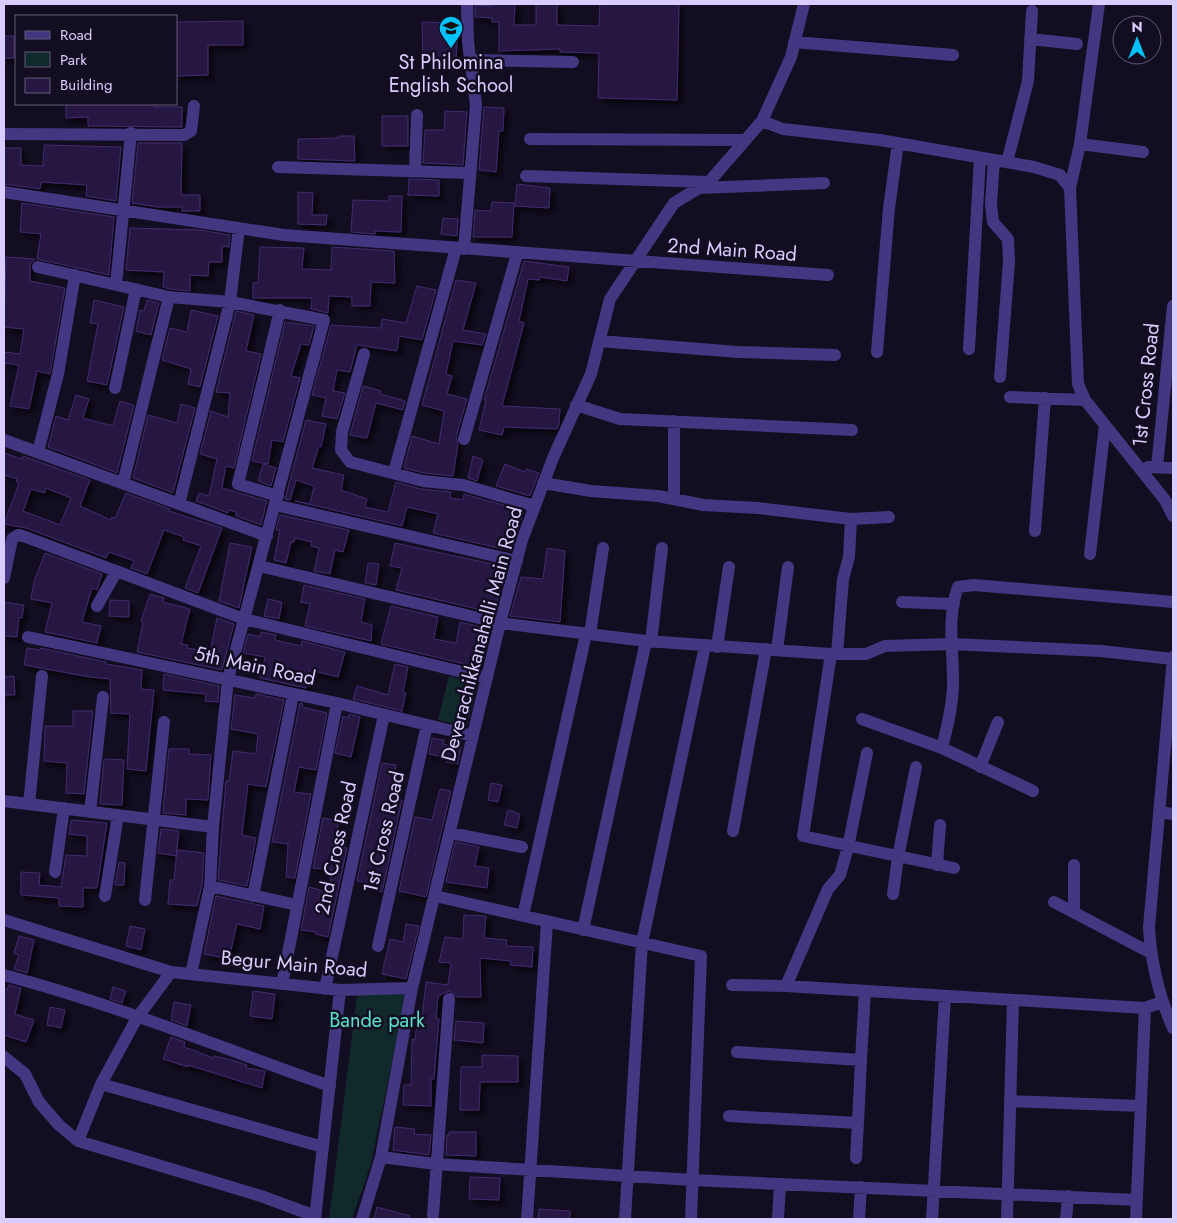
<svg xmlns="http://www.w3.org/2000/svg" width="1177" height="1223" viewBox="0 0 1177 1223" font-family="Jost,sans-serif">
  <style>
    .green { fill: #10292b }
    .building { fill: #261842; stroke: #402a6f; fill-rule: evenodd; filter: url(#shadow) }
    .lines { fill: none; stroke-linecap: round; stroke-linejoin: round }
    .minor { stroke: #433781; stroke-width: 12 }
    .labels { text-anchor: middle; dominant-baseline: central; stroke-width: 5; stroke-linejoin: round; paint-order: stroke }
    .poi-label { font-size: 20px; fill: #d9cdff; stroke: #130d21 }
    .street-label { font-size: 20px; fill: #d9cdff; stroke: #130d21 }
    .park-label { font-size: 20px; fill: #57e1cf; stroke: #130d21 }
  </style>
  <defs>
    <filter id="shadow"><feDropShadow dx="4.5" dy="4.5" stdDeviation="2.5" flood-color="#0009"/></filter>
  </defs>
  <rect width="100%" height="100%" fill="#130d21"/>
  <!-- green -->
  <path class="green" d="M449,676L478,684L467,727L438,720Z
    M406,994L371,1164L352,1219H329L357,995Z"/>
  <!-- building -->
  <path class="building" d="M493,4H515L514,25H536V4H557V25L599,26L600,4H679L677,100L598,98L599,53L560,52V49L499,51V22H492V18L475,17V5L493,6Z
    M243,21V45H208V75L176,76V22Z
    M422,22L458,23L456,62H423Z
    M4,36H14V58H4Z
    M66,104H155V107H182V127L88,126V117L66,118Z
    M484,107L504,108L503,131H499L496,172L479,170Z
    M445,111L467,112L463,165L423,163L425,130H444Z
    M382,116H408V146H382Z
    M338,136H354L355,161L298,159V139L338,138Z
    M138,143H182L181,195H200V211H182V207H158L132,203Z
    M44,145L121,147L116,201L86,196L87,185L41,182L40,189L4,184V148H21V165L43,166Z
    M409,179L439,180V196L408,195Z
    M517,184L550,188L549,208L515,206Z
    M298,192L313,193L312,215H327L326,225L298,224Z
    M389,196H402L401,232L375,231V234L351,232L353,200L389,201Z
    M492,202L514,203L512,237H473L475,210L491,211Z
    M22,203L114,217L109,275L37,259L41,234L20,232Z
    M443,218L458,219L457,236L441,234Z
    M130,228L200,230L230,235L229,247L222,246V262H209L208,276L190,275V291L170,289L163,287L164,272L126,270Z
    M260,247L304,248L302,269L331,270L332,247L394,251L395,283L371,282L370,306H352V297L329,296L328,313L311,309L312,298H253V283H258Z
    M6,257L35,259L30,265V281L65,288L50,374L37,371L29,409L10,406L19,365L4,363V352L20,354L24,329L4,327Z
    M524,261L569,267L567,281L540,277L539,280L528,279L519,321L524,323L502,406L560,409L559,424L557,429L504,427L502,435L479,430L486,400H484Z
    M456,280L476,283L463,330L486,334L482,345L453,341L446,374L452,376L447,394L467,399L456,437L458,444L453,476L424,473L404,468L412,436L439,444L444,411L422,405Z
    M417,286L436,290L422,340L399,336L397,351L357,345L350,372L337,370L333,391L345,393L337,419L322,416L326,398L312,395L331,325L381,328L382,319L406,323Z
    M94,300L124,307L107,385L87,381L98,324L90,323Z
    M147,300L159,303L151,335L136,331L140,310L144,311Z
    M191,310L218,316L200,387L188,384L191,369L162,360L170,328L187,332Z
    M236,311L254,315L246,351L261,354L234,468L226,466L222,488L267,501L261,525L236,516V512L229,510L228,513L196,501L199,493L209,496L217,459L200,454L211,411L228,417L230,393L216,392Z
    M285,322L314,326L309,345L301,344L291,376L300,378L283,442L272,440L268,464L252,461Z
    M363,386L381,391L380,394L405,401L403,410L376,403L367,438H365L350,435Z
    M76,395L89,399L83,418L109,425H113L120,401L134,405L117,473L48,447L56,416L68,420Z
    M181,404L195,408L173,493L133,478L148,415L177,423Z
    M306,420L326,424L321,447L319,446L312,468L344,475L341,490L367,499L365,507L388,512L396,482L421,489L451,492L450,498L463,500L464,494L524,511L511,551L433,533L438,514L407,507L402,526L295,501L310,504L314,486L296,480L290,500L285,499Z
    M4,453L22,459L23,456L90,480L80,506L111,520L112,517L115,518L126,493L170,509L169,511L222,528L198,593L185,588L201,546L183,540L184,537L164,530L147,574L131,568L134,561L109,552L106,558L26,528L4,524L19,483L16,482L17,479L4,475ZM46,488L71,498L60,525L23,511L31,489L45,493Z
    M473,456L483,460L477,481L468,478Z
    M263,464L276,468L271,486L258,481Z
    M505,464L525,472L526,469L539,473L530,496L496,486Z
    M280,515L349,530L343,552L335,550L330,574L314,571L319,548L311,546L312,542L295,538L294,542H291L286,563L274,560L280,530H276Z
    M230,543L252,547L239,608L219,601Z
    M395,543L506,567L494,613L396,590L402,568L390,566Z
    M547,548L565,551L560,622L510,616L521,577L543,579Z
    M45,553L102,574L97,590L92,588L82,622L101,626L97,643L45,632L52,603L31,599L34,581Z
    M368,563L379,564L376,585L365,583Z
    M304,585L365,599L361,622L372,625L371,641L305,626L310,604L301,602Z
    M150,594L164,598L163,602L190,609L181,644L188,645L187,648L210,652L217,618L234,624L222,670L137,652L143,622L141,621Z
    M268,599L282,602L279,619L264,616Z
    M110,600L129,601V617L109,616Z
    M4,602L24,605L22,618L19,617L17,637L4,636Z
    M391,606L438,617L434,639L456,643L460,622L490,629L481,668L381,644Z
    M261,632L276,635L275,640L301,646L302,641L345,652L338,677L310,670L306,688L260,678L265,657L243,653L248,634L260,637Z
    M27,648L40,650L41,648L106,662V664L142,670L141,689L154,690L146,771L127,769L130,714L111,713L110,679L90,677L24,665Z
    M395,664L408,667L403,692L406,693L402,711L353,699L357,686L388,695Z
    M164,674L219,686L218,702L205,701L206,694L163,690Z
    M14,676L15,695H4V677Z
    M256,694L284,700L266,787L248,784L242,835L256,838L247,886L218,880L226,781H229L233,751L256,754L258,734L231,729L235,695L255,698Z
    M300,703L303,704L302,707L327,713L316,770L299,767L294,792L311,794L295,878L286,877L288,844L272,842Z
    M73,711H93L84,794L66,793L67,763L44,761L45,726H73Z
    M349,714L360,717L351,757L335,753L343,716L348,718Z
    M432,738L444,740L443,744L461,747L458,764L446,762L447,758L429,754Z
    M169,749H189V754L211,755L208,800L186,799V815L163,813Z
    M104,759L124,760L122,805L100,804Z
    M382,763L396,765L390,797L402,800L382,892L370,889L371,884L357,881Z
    M491,783L502,785L498,802L488,800Z
    M440,789L451,791L426,897L399,891L415,817L432,820Z
    M508,810L520,814L517,828L504,825Z
    M323,818L339,821L333,846L347,848L328,937L315,934L316,932L301,930L309,887L328,892L332,870L313,868Z
    M71,820L107,823L97,888H83V907L59,906V898L21,895V872L40,873L39,885L61,887L66,855L87,856V836L69,834Z
    M161,829L179,831L176,856L158,853Z
    M455,842L479,847L475,866L489,868L487,888L446,882Z
    M177,850L204,853L202,885L197,906L168,904L170,880H174Z
    M119,862L125,863L124,885H115Z
    M216,896L264,906L260,929L237,924L229,959L204,954Z
    M464,915L486,916L484,938L507,940L506,946L533,947L532,967L510,965L511,961L480,958L481,997H457L449,991L438,996L436,1019H439L434,1079H431V1106L403,1105L404,1085H411L412,1039L415,1040L418,1017L422,1018L426,982L448,985L451,963L439,962L445,937L463,939Z
    M406,924L419,926L406,979L382,974L390,939L403,942Z
    M130,926L145,929L141,950L126,946Z
    M19,936L34,940L27,973L14,969L19,955L14,953Z
    M9,985L21,988L15,1014L34,1020L26,1042L4,1035V989L7,990Z
    M113,987L126,991L122,1003L110,999Z
    M253,991L275,994L272,1019L250,1016Z
    M174,1002L191,1005L187,1026L171,1020Z
    M50,1007L65,1010L61,1028L47,1025Z
    M456,1021L484,1023L483,1043L454,1040Z
    M171,1037L185,1042L184,1047L193,1050L213,1058L214,1056L235,1061L247,1065L246,1068L265,1071L262,1088L188,1065V1067L163,1059Z
    M482,1055L518,1056V1082H480L479,1110H460L461,1067H482Z
    M395,1127L415,1129L414,1134L431,1135L429,1155L393,1150Z
    M449,1132H476V1156L446,1155L447,1135H449Z
    M470,1177L500,1178L499,1200L469,1199Z
    M377,1207L410,1216L409,1219H374Z
    M539,1209L570,1211V1219H538Z"/>
  <g class="lines">
    <!-- minor -->
    <path class="minor" d="M1030,39L1077,44
      M794,42L953,55
      M470,60L573,62
      M762,121L783,129L880,140L1034,167L1060,175L1070,188L1078,384L1085,400L1165,500L1173,516
      M4,134L184,135L191,131L194,106
      M530,139L746,140
      M1080,144L1143,152
      M994,160L991,204L993,222L1008,239L1009,262L1000,377
      M1007,162L1028,81L1032,11
      M278,167L470,173
      M415,170L417,115
      M526,176L708,182
      M699,188L824,183
      M1070,188L1080,144L1099,4
      M4,192L284,235L828,275
      M464,249L476,105L468,42L467,4
      M38,267L169,297L230,302L324,320L228,679L213,827L210,886L191,974
      M116,284L131,133
      M599,341L738,352L835,355
      M969,349L980,158
      M877,352L889,208L898,143
      M364,354L342,432L341,450L350,462L423,481L463,485L535,506
      M115,388L136,289
      M1010,397L1085,400
      M576,405L620,419L852,430
      M674,421V499
      M464,439L517,254
      M4,440L267,536
      M38,452L58,374L75,275
      M1148,467L1173,468
      M1157,467L1173,306
      M394,472L456,248
      M123,483L169,297
      M543,483L591,491L658,496L703,505L758,508L851,519L849,557L843,579L837,654
      M278,496L238,484L280,310
      M179,504L230,302L239,228
      M275,505L517,561
      M851,519L889,517
      M1035,531L1045,398
      M1090,554L1105,425
      M259,566L500,623L646,641L831,654H866L885,646L951,644L1101,651L1173,659
      M4,578L12,539L18,535L23,536L244,619L487,678
      M902,602L954,604
      M97,606L116,572
      M590,634L603,548
      M28,637L337,703L473,736
      M651,642L662,548
      M717,647L729,567
      M777,650L788,567
      M831,654L803,836L954,868
      M1173,657L1149,927C1151,963 1159,996 1173,1028
      M862,719L942,748L1033,791
      M942,748C947,728 952,708 953,687C954,654 946,619 958,587L974,585L1173,602
      M980,767L998,722
      M4,801L213,827
      M29,804L42,676
      M90,812L103,697
      M1159,812L1173,814
      M733,831L766,649
      M450,833L522,847
      M937,865L940,825
      M55,872L64,808
      M210,886L297,905
      M893,894L898,857L916,767
      M105,896L118,815
      M253,896L293,695
      M435,896L701,956L691,1219
      M145,900L164,722
      M1054,902L1151,953
      M1074,912V865
      M523,916L586,634
      M4,920L171,972L340,990L412,988
      M583,930L646,641
      M378,946L427,725
      M171,972L137,1018L101,1084L78,1141L261,1196L315,1216
      M4,975C114,1004 222,1048 330,1086
      M282,984L337,703
      M732,985L786,986L1145,1008L1162,1002
      M786,986L828,889L840,875L848,847L867,753
      M325,989L384,715
      M737,1052L861,1060L865,991
      M4,1057L25,1074L39,1102L59,1125L78,1141
      M101,1084L323,1147
      M1010,1101L1141,1106
      M729,1116L858,1123L861,1060
      M381,1157L436,1164L692,1180L1137,1200
      M856,1158L858,1123
      M433,1215L449,999
      M315,1219L340,990
      M362,1219L381,1157L412,988L500,623L522,540L553,458L591,374L610,299L674,203L709,182L762,121L791,57L804,4
      M527,1219L547,922
      M625,1219L642,943L705,646
      M778,1219L780,1184
      M859,1219L861,1187
      M932,1219L945,996
      M1007,1219L1013,1000
      M1066,1219L1068,1196
      M1136,1219L1145,1008"/>
  </g>
  <!-- icons -->
  <defs>
    <symbol id="school-pin" viewBox="-11 -11 22 30"><path d="M0 17L-7.5 6A9.5 9.5 0 1 1 7.5 6Z" fill="#00c1f8" stroke="#130d21"/><path d="M0-5L7-2L0 1L-7-2ZM-4 1L0 2.5L4 1V4Q0 6-4 4Z" fill="#111"/></symbol>
  </defs>
  <g fill-rule="evenodd">
    <use href="#school-pin" x="437" y="14" width="28" height="38"/>
  </g>
  <g class="labels">
    <!-- poi labels -->
    <g class="poi-label">
      <text x="451" y="62">St Philomina<tspan x="451" dy="23">English School</tspan></text>
    </g>
    <!-- street labels -->
    <g class="street-label">
      <text transform="translate(732 250) rotate(4)">2nd Main Road</text>
      <text transform="translate(1146 385) rotate(-84)">1st Cross Road</text>
      <text transform="translate(482 634) rotate(-75)">Deverachikkanahalli Main Road</text>
      <text transform="translate(255 666) rotate(12)">5th Main Road</text>
      <text transform="translate(384 832) rotate(-77)">1st Cross Road</text>
      <text transform="translate(336 848) rotate(-78)">2nd Cross Road</text>
      <text transform="translate(294 964) rotate(5)">Begur Main Road</text>
    </g>
    <!-- park labels -->
    <g class="park-label">
      <text x="377" y="1020">Bande park</text>
    </g>
  </g>
  <!-- border -->
  <rect width="1177" height="1223" fill="none" stroke="#d9cdff" stroke-width="10"/>
  <!-- legend -->
  <rect x="15" y="15" width="162" height="90" fill="#130d21" stroke="#625a7a"/>
  <rect x="25" y="31" width="25" height="8" fill="#433781" stroke="#625a7a"/>
  <text x="60" y="40" font-size="15" fill="#d9cdff">Road</text>
  <rect x="25" y="52" width="25" height="15" fill="#10292b" stroke="#625a7a"/>
  <text x="60" y="65" font-size="15" fill="#d9cdff">Park</text>
  <rect x="25" y="78" width="25" height="15" fill="#261842" stroke="#625a7a"/>
  <text x="60" y="90" font-size="15" fill="#d9cdff">Building</text>
  <!-- north arrow -->
  <g transform="translate(1137 40)"><circle r="24" fill="#130d21" stroke="#625a7a"/>
  <path d="M0-4L9 19L0 12L-9 19Z" fill="#00c1f8"/>
  <text y="-8" font-size="14" font-weight="bold" text-anchor="middle" fill="#d9cdff">N</text>
  </g>
</svg>
